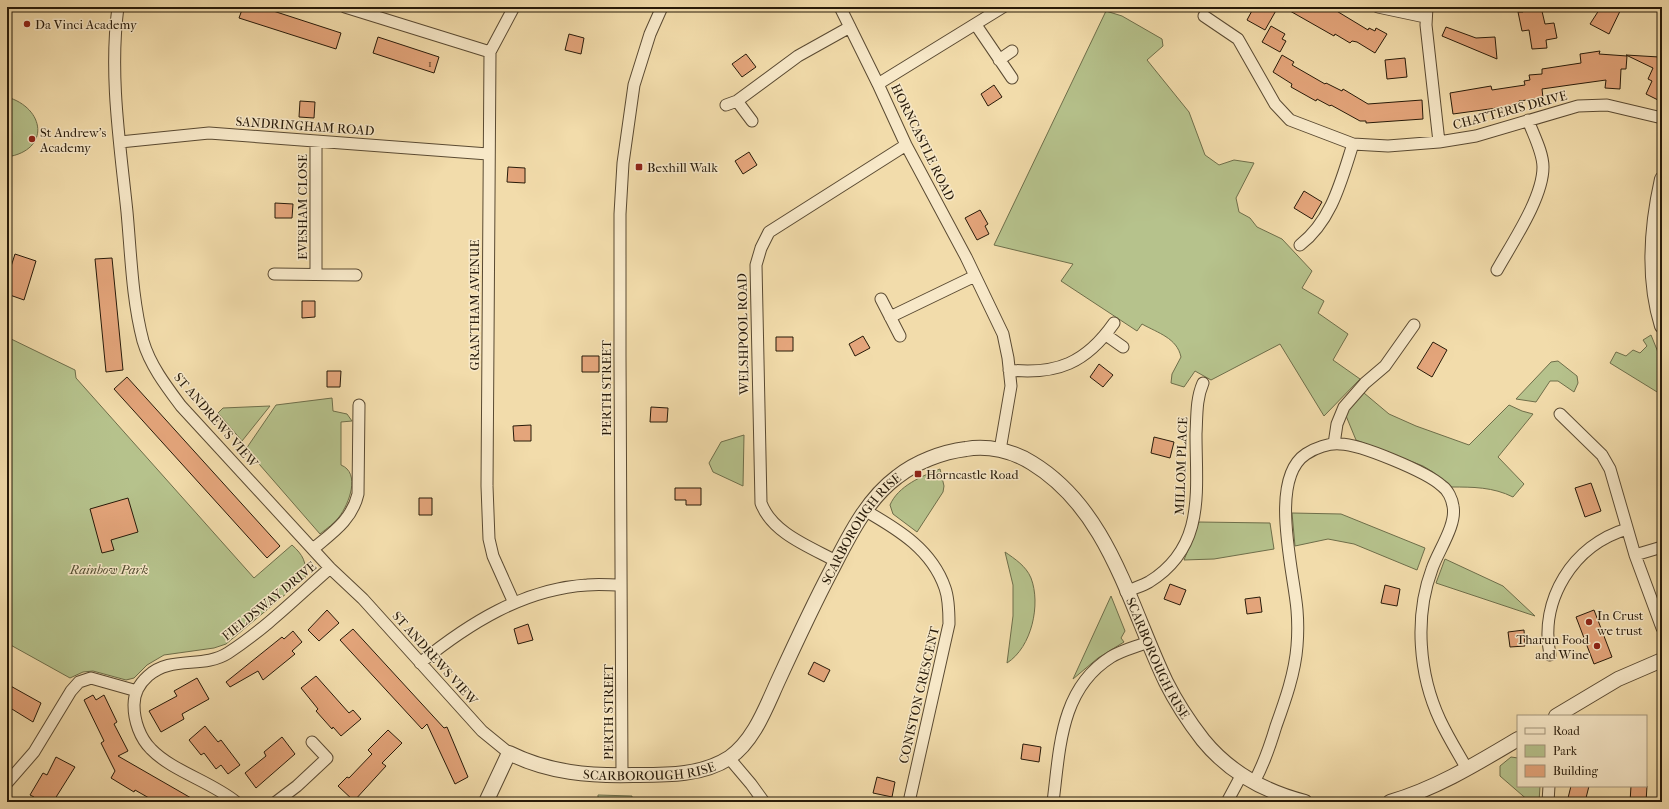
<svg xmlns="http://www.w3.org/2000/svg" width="1669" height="809" viewBox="0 0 1669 809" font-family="'IM FELL French Canon',serif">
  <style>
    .green { fill: #b6c28c; stroke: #6e6e4a }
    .building { fill: #e4a57b; stroke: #271a09 }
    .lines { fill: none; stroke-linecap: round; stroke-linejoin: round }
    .minor-casing { stroke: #5a4a32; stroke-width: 13 }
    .tertiary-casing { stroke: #5a4a32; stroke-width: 16 }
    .minor { stroke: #f7e8c8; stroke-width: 11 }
    .tertiary { stroke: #f7e8c8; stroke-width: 14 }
    .poi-dot { fill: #8f2418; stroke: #f7e8c8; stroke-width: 1.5 }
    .labels { text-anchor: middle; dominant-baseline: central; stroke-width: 3; stroke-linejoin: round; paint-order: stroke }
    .number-label { font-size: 11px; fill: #563d26 }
    .poi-label { font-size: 13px; fill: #271a09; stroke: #f7e8c8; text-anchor: start }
    .street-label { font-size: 13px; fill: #271a09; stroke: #f7e8c8 }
    .park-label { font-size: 13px; font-style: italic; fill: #524c30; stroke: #f7e8c8 }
  </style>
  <rect width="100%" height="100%" fill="#f2dcab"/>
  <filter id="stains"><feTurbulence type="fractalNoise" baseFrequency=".005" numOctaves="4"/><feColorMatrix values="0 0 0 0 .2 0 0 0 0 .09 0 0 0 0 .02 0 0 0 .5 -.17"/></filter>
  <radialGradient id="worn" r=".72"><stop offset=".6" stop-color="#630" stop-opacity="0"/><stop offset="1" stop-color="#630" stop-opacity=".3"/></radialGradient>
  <!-- green -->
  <path class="green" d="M1106,11L1122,16L1162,39L1163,46L1147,60L1189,112L1205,155L1219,165L1234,160L1254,163L1236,198L1239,212L1250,218L1257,227L1282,239L1312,271L1302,288L1324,301L1318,313L1348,334L1333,360L1360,379L1324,416L1280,344L1211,380L1195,371L1184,387L1171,383L1172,374L1181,357C1177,338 1158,333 1142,324L1137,331L1061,281L1073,264L994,245Z
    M7,97C45,108 51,150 7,157Z
    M1651,335L1662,362V395L1610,363L1616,352L1626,356L1633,350L1640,353L1647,346L1643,340Z
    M7,337L75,370L76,378L254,578L292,545C303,555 307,562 305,578L226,644L214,648L164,655L147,665L134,678L126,680L93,671L83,672L70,678L7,643Z
    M1558,361L1577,376L1578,383L1574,392L1558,381H1550L1536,402L1516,399L1551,362Z
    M1364,393L1389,414L1416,426L1469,445L1509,405L1522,411L1533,414L1498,457L1524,484L1513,497C1493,487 1473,487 1451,487L1433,472L1423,466L1356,440L1344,411Z
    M332,398L333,411L347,414L352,421L341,422V465C361,473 349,504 339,517C334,524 327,528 320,534L246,449L276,405Z
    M270,406L242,441L218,413L223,408Z
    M744,435L743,486L713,472L709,463L721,442Z
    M940,469L944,486L943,492L917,532L893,514L890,505C898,486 922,476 940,469Z
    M1292,513L1341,514L1425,548L1417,570L1354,544L1328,539L1295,546Z
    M1199,522L1270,523L1274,549L1214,559L1184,560Z
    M1005,552C1015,559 1026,566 1031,578C1041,604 1032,647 1007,663L1013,616V585Z
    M1445,559L1503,586L1535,616L1436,583Z
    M1111,596L1125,631L1121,638L1124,642L1098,658L1073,679Z
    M1511,757L1518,758V786H1540L1539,802H1530L1500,776V766Z
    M598,795L632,796V802H598Z"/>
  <!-- building -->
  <path class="building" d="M243,7H261L341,33L336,49L239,18Z
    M1254,7H1278L1265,30L1247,20Z
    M1283,7H1330L1368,30L1369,28L1375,31L1376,28L1387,34L1375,53L1357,42L1352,41L1350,43L1335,34L1334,36Z
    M1522,7H1541L1545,24L1554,23L1557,38L1546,40L1547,48L1532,49L1529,30L1522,31L1518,12H1523Z
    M1601,7H1622L1609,34L1590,24Z
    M1271,26L1285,34L1282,39L1286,41L1280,52L1262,42Z
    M1446,27L1476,38L1495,37L1497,59L1442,36Z
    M569,34L584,38L581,54L565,50Z
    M378,37L439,57L434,73L373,53Z
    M1662,50V102L1646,94L1652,81L1648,79L1653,68L1626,55L1659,57Z
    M1600,51L1599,54L1627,56L1626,69H1621L1620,89L1605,88L1606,80L1570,85L1542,89L1543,98L1519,101V105L1453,114L1450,93L1491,86L1492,90L1525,85L1524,81L1530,80L1529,75L1542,74V69L1581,63L1580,54Z
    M746,54L756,67L742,77L732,64Z
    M1282,55L1294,62L1292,65L1325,84L1326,83L1342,91L1343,89L1368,104L1422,100L1423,119L1366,123V121H1360L1331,105L1330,106L1317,99L1316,101L1291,87L1292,84L1273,72Z
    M1405,58L1407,77L1387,79L1385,60Z
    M994,85L1002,97L988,106L981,94Z
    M300,101L315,102L314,118L299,117Z
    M749,152L757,165L743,174L735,161Z
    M508,167L525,168V183L507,182Z
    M1304,191L1322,202L1312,219L1294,208Z
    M275,203L293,204L292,218H275Z
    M980,210L988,224L985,226L989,234L977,240L965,218Z
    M15,254L36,261L24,300L7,294V279Z
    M112,258L123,370L106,372L95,259Z
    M302,301H315V317L302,318Z
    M863,336L870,348L855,356L849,344Z
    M776,337H793V351H776Z
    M1433,342L1447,350L1432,377L1417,368Z
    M582,356H599V372H582Z
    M1099,364L1113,375L1103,387L1090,377Z
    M327,371H341L340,387H327Z
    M127,377L280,546L267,558L114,389Z
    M651,407L668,408L667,422H650Z
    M531,425V441H514L513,426Z
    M1154,437L1174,442L1170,458L1151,453Z
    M1591,483L1601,511L1585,517L1575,488Z
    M675,488H701V505H686V500H675Z
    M128,498L138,532L111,540L114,550L102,553L90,509Z
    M419,498H432V515H419Z
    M1170,584L1186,590L1180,605L1164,599Z
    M1385,585L1400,589L1397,606L1381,603Z
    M1260,597L1262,612L1247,614L1245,599Z
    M327,610L339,623L319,641L308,630Z
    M1594,610L1612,657L1594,664L1576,617Z
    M528,624L533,640L518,644L514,629Z
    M353,629L444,728L447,727L468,777L455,784L427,724L422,729L340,640Z
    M1524,630L1525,646L1510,647L1508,632Z
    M293,631L302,642L292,651L295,654L263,680L258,671L230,687L226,682L282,637L284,639Z
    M814,662L830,670L824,682L808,674Z
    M316,676L349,713L353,710L361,719L341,736L333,727L332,729L316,711L318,709L301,688Z
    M197,678L209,699L182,714L184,719L161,732L149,711L177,696L174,691Z
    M7,684L41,703L33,722L7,706Z
    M93,695L96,700L104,695L117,722L114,724L128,751L118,756L198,802H156L135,790L134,792L111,778L115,771L101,743L104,741L84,700Z
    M205,726L218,742L221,740L240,765L228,774L221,765L216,769L204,753L201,755L189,740Z
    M388,730L402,743L382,763L386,766L354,801L338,786L347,777L349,778L372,754L368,750Z
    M282,737L295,754L256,788L245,773L266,756L264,752Z
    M1023,744L1041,747L1039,762L1021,759Z
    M56,757L75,767L53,802H32L34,797L30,795L43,773L47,775Z
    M877,777L895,782L892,797L873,793Z
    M1571,786H1589L1585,802H1567Z
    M1631,786H1647L1646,802H1630Z"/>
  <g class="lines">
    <defs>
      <path id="minor" d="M118,7C109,75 120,144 127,212C131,255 132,299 143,341C150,365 166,386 181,406L330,568L363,599L482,731L509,753
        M345,7L490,52
        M840,7L878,84L906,145L966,257L1003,334L1008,358L1011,386L1000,450
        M1378,7L1425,17
        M1427,7L1426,25L1439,142
        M1204,16L1238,39L1275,104L1290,120L1353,144L1388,146L1439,142L1476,136L1578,106L1607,105L1662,118
        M976,25L1012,78
        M999,60L1012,51
        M878,84L1003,7
        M737,101L752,121
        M726,105L737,101L798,56L850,27
        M120,142L209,133L488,154
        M1300,245C1332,220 1341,181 1353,144
        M1497,270C1512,243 1543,198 1543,167C1543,152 1533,134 1528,120
        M316,273V141
        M274,274L356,275
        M881,299L900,336
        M890,317L975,276
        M1106,335L1123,347
        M1009,370C1057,375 1086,363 1114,323
        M1560,414L1602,455L1610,469L1635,555L1662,628
        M1334,444L1337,424L1344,407L1365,383L1385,366L1414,325
        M866,511C899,530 932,550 945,588C949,599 949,612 949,624L909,802
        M313,549C332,533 352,520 358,494L359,405
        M1635,555L1662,547
        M836,561C810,547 772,533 761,503L756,265L761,248L769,232L906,145
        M1126,592C1134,588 1142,586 1149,582C1206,547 1196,491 1196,434C1197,416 1196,399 1203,383
        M514,603L493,556L489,539L487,486L490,52L514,7
        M1550,655C1539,600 1573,545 1627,529
        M420,663C468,624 523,589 587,585C598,584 610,585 621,585
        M729,758L751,784L764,802
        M622,775L620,355V214L623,163L634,85L650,34L662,7
        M1254,782C1264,764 1270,746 1276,726C1285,701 1295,673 1297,646C1298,634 1298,622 1297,610C1294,572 1268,479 1306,454C1315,448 1329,443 1340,444C1360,444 1427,472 1442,486C1448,490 1452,499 1453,506C1457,525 1438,551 1432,569C1414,617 1419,675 1440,720C1448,737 1458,753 1467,769
        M7,783L34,752L71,691L79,682L91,678L137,691
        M236,802C212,782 172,771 151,749C140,738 134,721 134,705C134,694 139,684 148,676C171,655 203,669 228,653C265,629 297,597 330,568
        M276,802L297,786L327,758L312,742
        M1053,802C1060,748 1060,689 1111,657C1122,650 1136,647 1148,642
        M1227,802L1242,774
        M1548,802L1549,786"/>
      <g id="tertiary">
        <path d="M1662,179C1651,228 1647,278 1662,326"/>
        <path d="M1556,716L1618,679L1662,660"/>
        <path id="s1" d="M486,802L509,753C549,773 590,776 633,775C665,775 701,776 729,758C754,741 766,707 778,681C795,644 812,607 831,571C848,538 866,500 897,477C916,462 942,452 966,449C988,445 1013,451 1032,463C1109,510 1129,605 1166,682C1176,702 1189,722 1203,740C1229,772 1266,792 1305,802"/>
        <path d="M1390,802C1437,788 1476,764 1518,739"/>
      </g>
    </defs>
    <!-- minor casing -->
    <use href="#minor" class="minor-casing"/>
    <!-- tertiary casing -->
    <use href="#tertiary" class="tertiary-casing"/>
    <!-- minor -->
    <use href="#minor" class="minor"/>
    <!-- tertiary -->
    <use href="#tertiary" class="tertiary"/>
  </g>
  <!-- markers -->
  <g class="poi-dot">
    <circle cx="27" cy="24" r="4"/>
    <circle cx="32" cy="139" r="4"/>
    <rect x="635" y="163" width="8" height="8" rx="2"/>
    <rect x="914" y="470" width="8" height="8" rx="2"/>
    <circle cx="1589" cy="622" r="4"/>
    <circle cx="1597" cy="646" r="4"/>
  </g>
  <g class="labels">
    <!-- number labels -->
    <g class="number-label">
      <text x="430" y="63">1</text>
    </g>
    <!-- poi labels -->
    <g class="poi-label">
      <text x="35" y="24">Da Vinci Academy</text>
      <text x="40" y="132">St Andrew's<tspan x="40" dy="15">Academy</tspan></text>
      <text x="647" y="167">Bexhill Walk</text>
      <text x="926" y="474">Horncastle Road</text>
      <text x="1597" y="615">In Crust<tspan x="1597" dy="15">we trust</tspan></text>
      <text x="1589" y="639" text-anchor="end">Tharun Food<tspan x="1589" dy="15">and Wine</tspan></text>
    </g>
    <!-- street labels -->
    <g class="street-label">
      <text transform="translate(1510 110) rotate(-15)">CHATTERIS DRIVE</text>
      <text transform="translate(305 126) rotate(4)">SANDRINGHAM ROAD</text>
      <text transform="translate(923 142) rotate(64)">HORNCASTLE ROAD</text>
      <text transform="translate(302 207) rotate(-90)">EVESHAM CLOSE</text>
      <text transform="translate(474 305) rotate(-90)">GRANTHAM AVENUE</text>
      <text transform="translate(743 334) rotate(-91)">WELSHPOOL ROAD</text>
      <text transform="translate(606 388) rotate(-90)">PERTH STREET</text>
      <text transform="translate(216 420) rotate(49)">ST ANDREWS VIEW</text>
      <text transform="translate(1181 466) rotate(-88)">MILLOM PLACE</text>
      <text stroke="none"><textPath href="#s1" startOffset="547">SCARBOROUGH RISE</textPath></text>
      <text transform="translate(269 601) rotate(-39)">FIELDSWAY DRIVE</text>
      <text stroke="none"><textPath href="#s1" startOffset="991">SCARBOROUGH RISE</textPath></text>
      <text transform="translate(435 658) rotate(48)">ST ANDREWS VIEW</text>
      <text transform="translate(919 695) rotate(-77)">CONISTON CRESCENT</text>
      <text transform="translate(608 712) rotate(-90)">PERTH STREET</text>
      <text stroke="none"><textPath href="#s1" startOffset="198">SCARBOROUGH RISE</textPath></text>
    </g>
    <!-- park labels -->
    <g class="park-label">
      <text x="109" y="569">Rainbow Park</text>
    </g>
  </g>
  <!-- margin -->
  <rect width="1669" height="809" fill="none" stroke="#f2dcab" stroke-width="24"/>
  <rect x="8" y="8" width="1653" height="793" fill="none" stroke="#271a09" stroke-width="2"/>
  <rect x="12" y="12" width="1645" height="785" fill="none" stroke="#271a09"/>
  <!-- legend -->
  <rect x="1517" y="715" width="130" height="72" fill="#f7e8c8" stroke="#a4967c"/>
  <rect x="1525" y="728" width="20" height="6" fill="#f7e8c8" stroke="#a4967c"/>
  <text x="1553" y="735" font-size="12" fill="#271a09">Road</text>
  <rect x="1525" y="745" width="20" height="12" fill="#b6c28c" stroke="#a4967c"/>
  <text x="1553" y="755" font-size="12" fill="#271a09">Park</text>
  <rect x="1525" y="765" width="20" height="12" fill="#e4a57b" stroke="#a4967c"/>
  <text x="1553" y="775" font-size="12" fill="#271a09">Building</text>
  <rect width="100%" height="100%" filter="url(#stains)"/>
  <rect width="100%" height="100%" fill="url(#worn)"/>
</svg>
